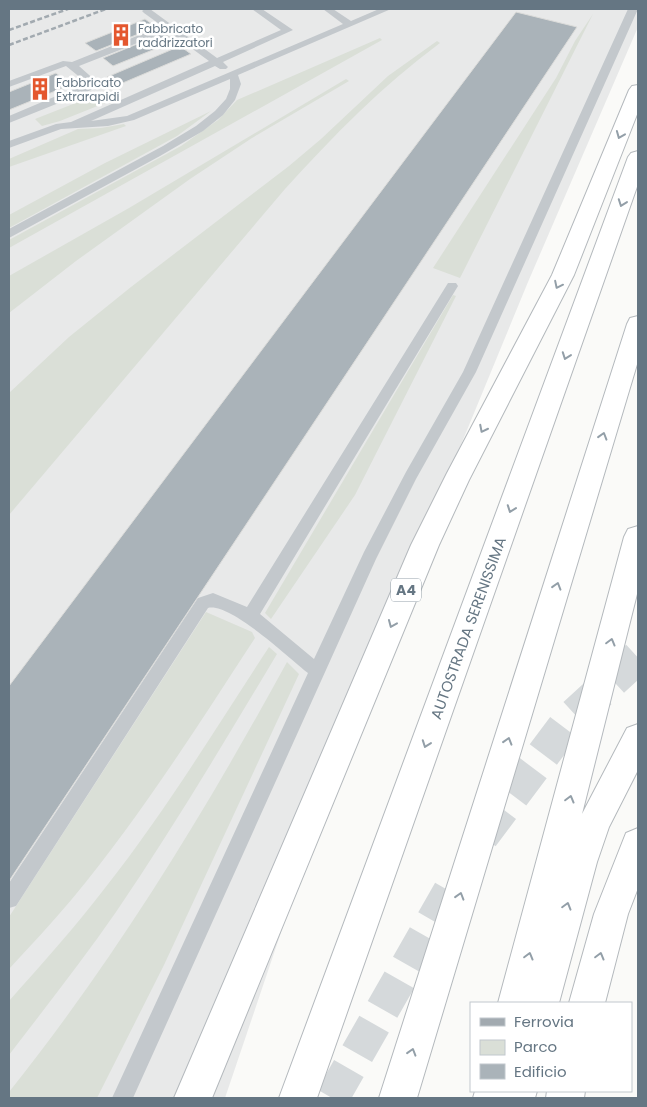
<svg xmlns="http://www.w3.org/2000/svg" width="647" height="1107" viewBox="0 0 647 1107" font-family="Poppins,sans-serif">
  <style>
    .built { fill: #e8e9e9 }
    .green { fill: #dadfd7 }
    .building { fill: #aab3b9; stroke: #dcdcda }
    .lines { fill: none; stroke-linecap: round; stroke-linejoin: round }
    .highway-tunnel { stroke: #d5d9db; stroke-width: 34; stroke-dasharray: 34 17; stroke-linecap: butt }
    .highway-casing { stroke: #b4b9bd; stroke-width: 2 }
    .lane { fill: #c3c8cc; fill-rule: evenodd }
    .highway { fill: #fff; fill-rule: evenodd }
    .rail { stroke: #a2aab0; stroke-width: 2.5; stroke-dasharray: 5 2.5; stroke-linecap: butt }
    .oneway { stroke: #939fa8 }
    .labels { text-anchor: middle; dominant-baseline: central; stroke-width: 5; stroke-linejoin: round; paint-order: stroke }
    .far-poi-label { font-size: 12px; fill: #657683; stroke: #fff; text-anchor: start }
    .shield { fill: #fff; stroke: #939fa8; stroke-width: 1 }
    .shield-label { font-size: 14px; font-weight: bold; fill: #657683 }
    .street-label { font-size: 15px; fill: #657683; stroke: #fff }
  </style>
  <rect width="100%" height="100%" fill="#fafaf8"/>
  <!-- built -->
  <path class="built" d="M9,9H638V27L528,282L378,646L225,1098H9Z"/>
  <!-- green -->
  <path class="green" d="M593,14L460,278L433,268L556,78L575,41Z
    M380,38L382,40L9,248V240L181,146L218,120L237,100Z
    M437,41L440,43C382,86 333,136 285,189L9,515V393L69,337L131,287L289,166L321,139L388,76Z
    M346,79L349,81L252,138L190,179L76,261L9,313V276L129,208Z
    M101,93L116,94L120,97L60,121L42,126L35,119Z
    M211,111L177,136L9,228V215L105,163Z
    M124,124L126,126L9,167V159L78,129L101,128Z
    M453,295L456,296L355,495L271,619L265,613Z
    M206,612L252,632L255,638C197,727 140,817 72,899C52,923 30,946 9,969V917Z
    M269,647L277,654C225,741 173,828 116,912C82,961 45,1008 9,1055V1001C42,964 75,927 105,888C165,812 216,728 269,647Z
    M287,662L299,674L164,965L97,1098H9V1092C116,958 205,812 287,662Z"/>
  <!-- building -->
  <path class="building" d="M516,12L577,27L9,881V686Z
    M145,19L156,27L96,51L85,43Z
    M164,33L175,41L113,66L103,58Z
    M180,46L191,54L118,85L107,77Z
    M56,73L70,85L9,110V92Z"/>
  <g class="lines">
    <!-- highway-tunnel -->
    <path class="highway-tunnel" d="M482,836L570,719L638,657
      M332,1098L458,877"/>
    <defs>
      <path id="highway" d="M638,85V112L574,275L469,480L439,545L212,1098H174L411,545L447,473L552,275L629,90L632,86Z
        M638,151V184L317,1098H279L628,157L631,153Z
        M638,316V361L417,1098H379L627,324L630,318Z
        M638,526V590L582,814L627,728L638,724V770L609,827L597,862L559,1003H498L624,537L628,529Z
        M638,828V888L628,914L605,1003H569L594,914L626,833Z
        M475,1091H537L535,1098H473Z
        M547,1091H585L584,1098H546Z"/>
    </defs>
    <!-- highway casing -->
    <use href="#highway" class="highway-casing"/>
    <!-- lane -->
    <path class="lane" d="M145,9H150L217,58L281,30L252,9H262L293,30L223,62L228,67L226,69H220L215,66L91,121L127,116L343,24L323,9H333L351,21L379,9H391L238,75L241,84L235,100L223,115L203,131L160,156L9,238V229L163,146L196,126L215,111L226,99L230,89V79L134,120L108,126L61,129L9,148V141L56,124L71,122L209,61L168,31L79,66L98,83L91,90L9,123V116L87,83L66,66L9,87V81L63,61L72,62L162,26L144,13L142,11Z
      M628,9H638L476,372L416,479L376,559L133,1098H112L308,673C290,659 230,602 208,608L16,906L9,908V883L198,598L213,593L247,607L448,283H456L458,286L260,614L314,659L364,552L406,472L463,372Z"/>
    <!-- highway -->
    <use href="#highway" class="highway"/>
    <!-- rail -->
    <path class="rail" d="M9,30L68,9
      M9,45L106,9"/>
  </g>
  <!-- one-way arrows -->
  <defs><path id="oneway-chevron" d="M-2-3.5L2.5 0L-2 3.5" fill="none" stroke-width="1.6" stroke-linecap="round" stroke-linejoin="round" transform="scale(1.25)"/></defs>
  <g class="oneway">
    <use href="#oneway-chevron" transform="translate(620 135) rotate(112)"/>
    <use href="#oneway-chevron" transform="translate(622 203) rotate(110)"/>
    <use href="#oneway-chevron" transform="translate(558 285) rotate(116)"/>
    <use href="#oneway-chevron" transform="translate(566 356) rotate(110)"/>
    <use href="#oneway-chevron" transform="translate(483 429) rotate(117)"/>
    <use href="#oneway-chevron" transform="translate(603 436) rotate(-73)"/>
    <use href="#oneway-chevron" transform="translate(511 509) rotate(110)"/>
    <use href="#oneway-chevron" transform="translate(557 586) rotate(-73)"/>
    <use href="#oneway-chevron" transform="translate(392 624) rotate(113)"/>
    <use href="#oneway-chevron" transform="translate(611 642) rotate(-75)"/>
    <use href="#oneway-chevron" transform="translate(508 741) rotate(-73)"/>
    <use href="#oneway-chevron" transform="translate(426 744) rotate(110)"/>
    <use href="#oneway-chevron" transform="translate(570 799) rotate(-75)"/>
    <use href="#oneway-chevron" transform="translate(460 896) rotate(-73)"/>
    <use href="#oneway-chevron" transform="translate(567 906) rotate(-74)"/>
    <use href="#oneway-chevron" transform="translate(529 956) rotate(-75)"/>
    <use href="#oneway-chevron" transform="translate(600 956) rotate(-75)"/>
    <use href="#oneway-chevron" transform="translate(412 1052) rotate(-73)"/>
  </g>
  <!-- icons -->
  <defs>
    <symbol id="building-bare" viewBox="-9 -9 18 18"><path d="M-4-6H4V6H1V3H-1V6H-4ZM-2.5-4.3h1.7v1.8h-1.7ZM.8-4.3h1.7v1.8H.8ZM-2.5-1h1.7V.8h-1.7ZM.8-1h1.7V.8H.8Z" fill="#e4572e" stroke="#fff" stroke-width="2.5" paint-order="stroke"/></symbol>
  </defs>
  <g fill-rule="evenodd">
    <use href="#building-bare" x="105" y="19" width="32" height="32"/>
    <use href="#building-bare" x="24" y="73" width="32" height="32"/>
  </g>
  <g class="labels">
    <!-- far-poi labels -->
    <g class="far-poi-label">
      <text x="138" y="28">Fabbricato<tspan x="138" dy="14">raddrizzatori</tspan></text>
      <text x="56" y="82">Fabbricato<tspan x="56" dy="14">Extrarapidi</tspan></text>
    </g>
    <!-- shield labels -->
    <rect class="shield" x="391" y="578.5" width="30" height="23" rx="4"/>
    <g class="shield-label">
      <text x="406" y="590">A4</text>
    </g>
    <!-- street labels -->
    <g class="street-label">
      <text transform="translate(468 628) rotate(-70)">AUTOSTRADA SERENISSIMA</text>
    </g>
  </g>
  <!-- border -->
  <rect width="647" height="1107" fill="none" stroke="#657683" stroke-width="20"/>
  <!-- legend -->
  <rect x="470" y="1002" width="162" height="90" fill="#ffffff" stroke="#c1c8cd"/>
  <rect x="480" y="1018" width="25" height="8" fill="#a2aab0" stroke="#c1c8cd"/>
  <text x="514" y="1027" font-size="15" fill="#657683">Ferrovia</text>
  <rect x="480" y="1040" width="25" height="15" fill="#dadfd7" stroke="#c1c8cd"/>
  <text x="514" y="1052" font-size="15" fill="#657683">Parco</text>
  <rect x="480" y="1064" width="25" height="15" fill="#aab3b9" stroke="#c1c8cd"/>
  <text x="514" y="1077" font-size="15" fill="#657683">Edificio</text>
</svg>
